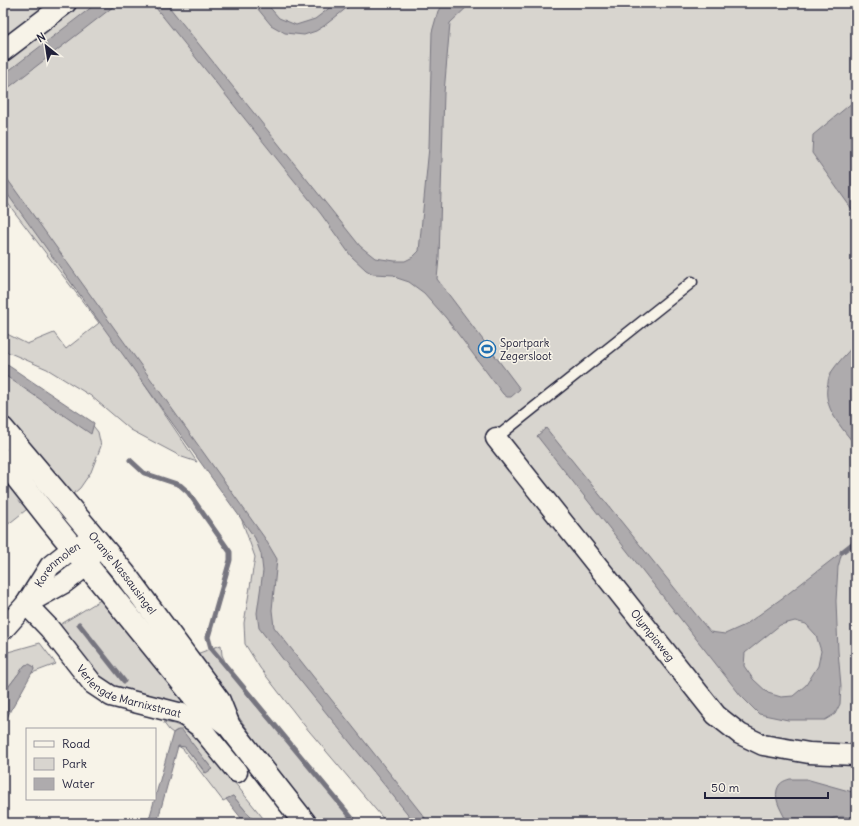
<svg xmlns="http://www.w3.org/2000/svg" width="859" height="826" viewBox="0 0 859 826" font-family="Delius,sans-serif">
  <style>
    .green { fill: #d8d5cf; stroke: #7d7c85 }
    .water { fill: #aeabad; stroke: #76747f; fill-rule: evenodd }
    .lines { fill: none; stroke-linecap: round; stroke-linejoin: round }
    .stream { stroke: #76747f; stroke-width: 5 }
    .service-casing { stroke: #22223b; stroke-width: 13 }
    .minor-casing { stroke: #22223b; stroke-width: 23 }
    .secondary-casing { stroke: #22223b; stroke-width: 25 }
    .service { stroke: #f7f3e8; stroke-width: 10 }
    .minor { stroke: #f7f3e8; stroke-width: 20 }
    .secondary { stroke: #f7f3e8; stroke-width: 22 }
    .labels { text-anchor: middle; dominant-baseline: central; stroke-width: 3; stroke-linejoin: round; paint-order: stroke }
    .poi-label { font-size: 11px; fill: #22223b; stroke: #f7f3e8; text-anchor: start }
    .street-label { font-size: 11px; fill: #22223b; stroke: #f7f3e8 }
  </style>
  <rect width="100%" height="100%" fill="#f7f3e8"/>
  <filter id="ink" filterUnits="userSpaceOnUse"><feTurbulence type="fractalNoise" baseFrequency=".025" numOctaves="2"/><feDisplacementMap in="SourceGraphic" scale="8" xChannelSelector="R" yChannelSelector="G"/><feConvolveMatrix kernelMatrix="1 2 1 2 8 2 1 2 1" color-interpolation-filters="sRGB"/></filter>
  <g filter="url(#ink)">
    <!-- green -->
    <path class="green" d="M3,3H856V793L853,792L810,823H387L304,725L260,668L245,644L244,623L255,557L235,501L132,366L197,462L182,457L131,430L91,396L47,369L3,350V332L27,344L54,333L66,349L99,323L3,197Z
      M3,371L90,422L98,432L101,446L91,472L80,488L64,502L3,428Z
      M3,471L31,506L11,522L4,527L3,526Z
      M107,596L194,709L115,696L58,626Z
      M40,643L56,664L32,673L34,669L25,665L3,694V656L8,652Z
      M221,645L222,655L230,672L252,701L301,758L354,823H315L194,655Z
      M163,722L174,724L184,728L214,757L267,823H256L233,796L223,801L183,749L178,746H185L205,773L212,768L177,730L173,733L169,730Z
      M846,816L853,820L856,823H824C830,818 838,817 846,816Z"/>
    <!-- water -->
    <path class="water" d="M97,3H118L3,92V75Z
      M152,3H166L360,246L375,258L395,261H405L413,257L419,251L429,147L432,32L438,11L443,3H471L450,23L444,93L439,258L437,279L520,389L511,397H507L503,394L446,318L424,293L409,282L397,278L394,275L373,274L366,270L351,256L321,214Z
      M253,3H266L279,18L296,25L315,19L336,3H353L324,26L316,31L304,35L285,33L271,25Z
      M853,102H856V215L812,153L813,135Z
      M3,173L264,537L277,559L272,610L274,627L429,823H415L282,658L259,628L257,613L263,571L261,554L255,538L3,188Z
      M856,343V446C843,429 821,407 828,383C828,380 829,377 830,374C837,363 847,353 856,343Z
      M3,362L94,423L91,434L3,374Z
      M546,428L710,632L725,634L745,625L785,596L842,552L838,567L836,601L838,651L841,686L840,704L835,714L825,720H788L759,714L741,696L537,436ZM795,621L806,624L816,635L821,651L818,666L806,685L793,696L781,697L768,693L753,679L744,666L745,653L780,625Z
      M29,664L33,666L34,669L13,707L11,709L3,727V694L25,665Z
      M178,730H182L212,769L206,773L185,747L178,746L157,823H148L173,733Z
      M790,779H806L856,793V822C847,814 833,816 824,823H787C783,812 774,802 777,790C779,783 783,781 790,779Z
      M233,796L256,823H245L226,799Z"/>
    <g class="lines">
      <!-- stream -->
      <path class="stream" d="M130,460L144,473L180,485L188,492L230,552V560L208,637L211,648L356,823
        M842,552L856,541
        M79,624L124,681"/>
      <defs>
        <path id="service" d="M496,438L692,282"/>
        <g id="minor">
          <path d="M3,51L66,3"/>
          <path id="s1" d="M496,438L716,715L740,734L763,745L809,753L856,755"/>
          <path d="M28,603L64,583L87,565L92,550"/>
          <path id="s2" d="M26,604L49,628L93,684L111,696L182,714L200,727L237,772"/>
          <path id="s3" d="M3,630L26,604L50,566L73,548L88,541"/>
        </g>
        <g id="secondary">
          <path id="s4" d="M3,429L69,507L124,573L219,701L229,726L305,823"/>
          <path d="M3,460L51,521L200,704L228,725"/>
        </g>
      </defs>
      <!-- service casing -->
      <use href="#service" class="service-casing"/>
      <!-- minor casing -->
      <use href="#minor" class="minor-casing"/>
      <!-- secondary casing -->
      <use href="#secondary" class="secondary-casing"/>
      <!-- service -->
      <use href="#service" class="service"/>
      <!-- minor -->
      <use href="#minor" class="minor"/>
      <!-- secondary -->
      <use href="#secondary" class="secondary"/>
    </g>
  </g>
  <!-- icons -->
  <defs>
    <symbol id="stadium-ring" viewBox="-11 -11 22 22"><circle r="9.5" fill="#f7f3e8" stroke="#1f6fb2" stroke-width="1.5"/><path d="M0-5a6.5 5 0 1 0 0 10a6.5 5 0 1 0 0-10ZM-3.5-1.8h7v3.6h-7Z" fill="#1f6fb2"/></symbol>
  </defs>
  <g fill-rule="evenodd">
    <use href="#stadium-ring" x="477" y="339" width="20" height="20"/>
  </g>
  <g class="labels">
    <!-- poi labels -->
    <g class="poi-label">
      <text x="500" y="343">Sportpark<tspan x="500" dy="13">Zegersloot</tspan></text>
    </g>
    <!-- street labels -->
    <g class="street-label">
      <text stroke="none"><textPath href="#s3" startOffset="86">Korenmolen</textPath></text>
      <text stroke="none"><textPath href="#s4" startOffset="187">Oranje Nassausingel</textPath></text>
      <text stroke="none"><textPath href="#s1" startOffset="252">Olympiaweg</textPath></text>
      <text stroke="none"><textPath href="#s2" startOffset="140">Verlengde Marnixstraat</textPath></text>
    </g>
  </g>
  <!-- margin -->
  <rect width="859" height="826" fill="none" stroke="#f7f3e8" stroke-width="16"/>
  <rect x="8" y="8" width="843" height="810" fill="none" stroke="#22223b" stroke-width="1.5" filter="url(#ink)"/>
  <!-- legend -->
  <rect x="26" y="728" width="130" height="72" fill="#f7f3e8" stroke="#a29fa3"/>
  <rect x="34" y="741" width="20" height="6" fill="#f7f3e8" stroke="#a29fa3"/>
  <text x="62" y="748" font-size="12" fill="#22223b">Road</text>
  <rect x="34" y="758" width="20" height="12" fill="#d8d5cf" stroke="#a29fa3"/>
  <text x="62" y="768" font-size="12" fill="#22223b">Park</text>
  <rect x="34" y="778" width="20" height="12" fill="#aeabad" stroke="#a29fa3"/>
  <text x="62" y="788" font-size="12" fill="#22223b">Water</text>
  <!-- north arrow -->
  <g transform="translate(46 46) rotate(330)" stroke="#f7f3e8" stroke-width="3" paint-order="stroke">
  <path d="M0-3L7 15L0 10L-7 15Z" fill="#22223b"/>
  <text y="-6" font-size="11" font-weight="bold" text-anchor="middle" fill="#22223b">N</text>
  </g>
  <!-- scale -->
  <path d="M705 792v6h123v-6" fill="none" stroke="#22223b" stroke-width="2"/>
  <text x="711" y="792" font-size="12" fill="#22223b" stroke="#f7f3e8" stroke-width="3" paint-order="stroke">50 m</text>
</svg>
